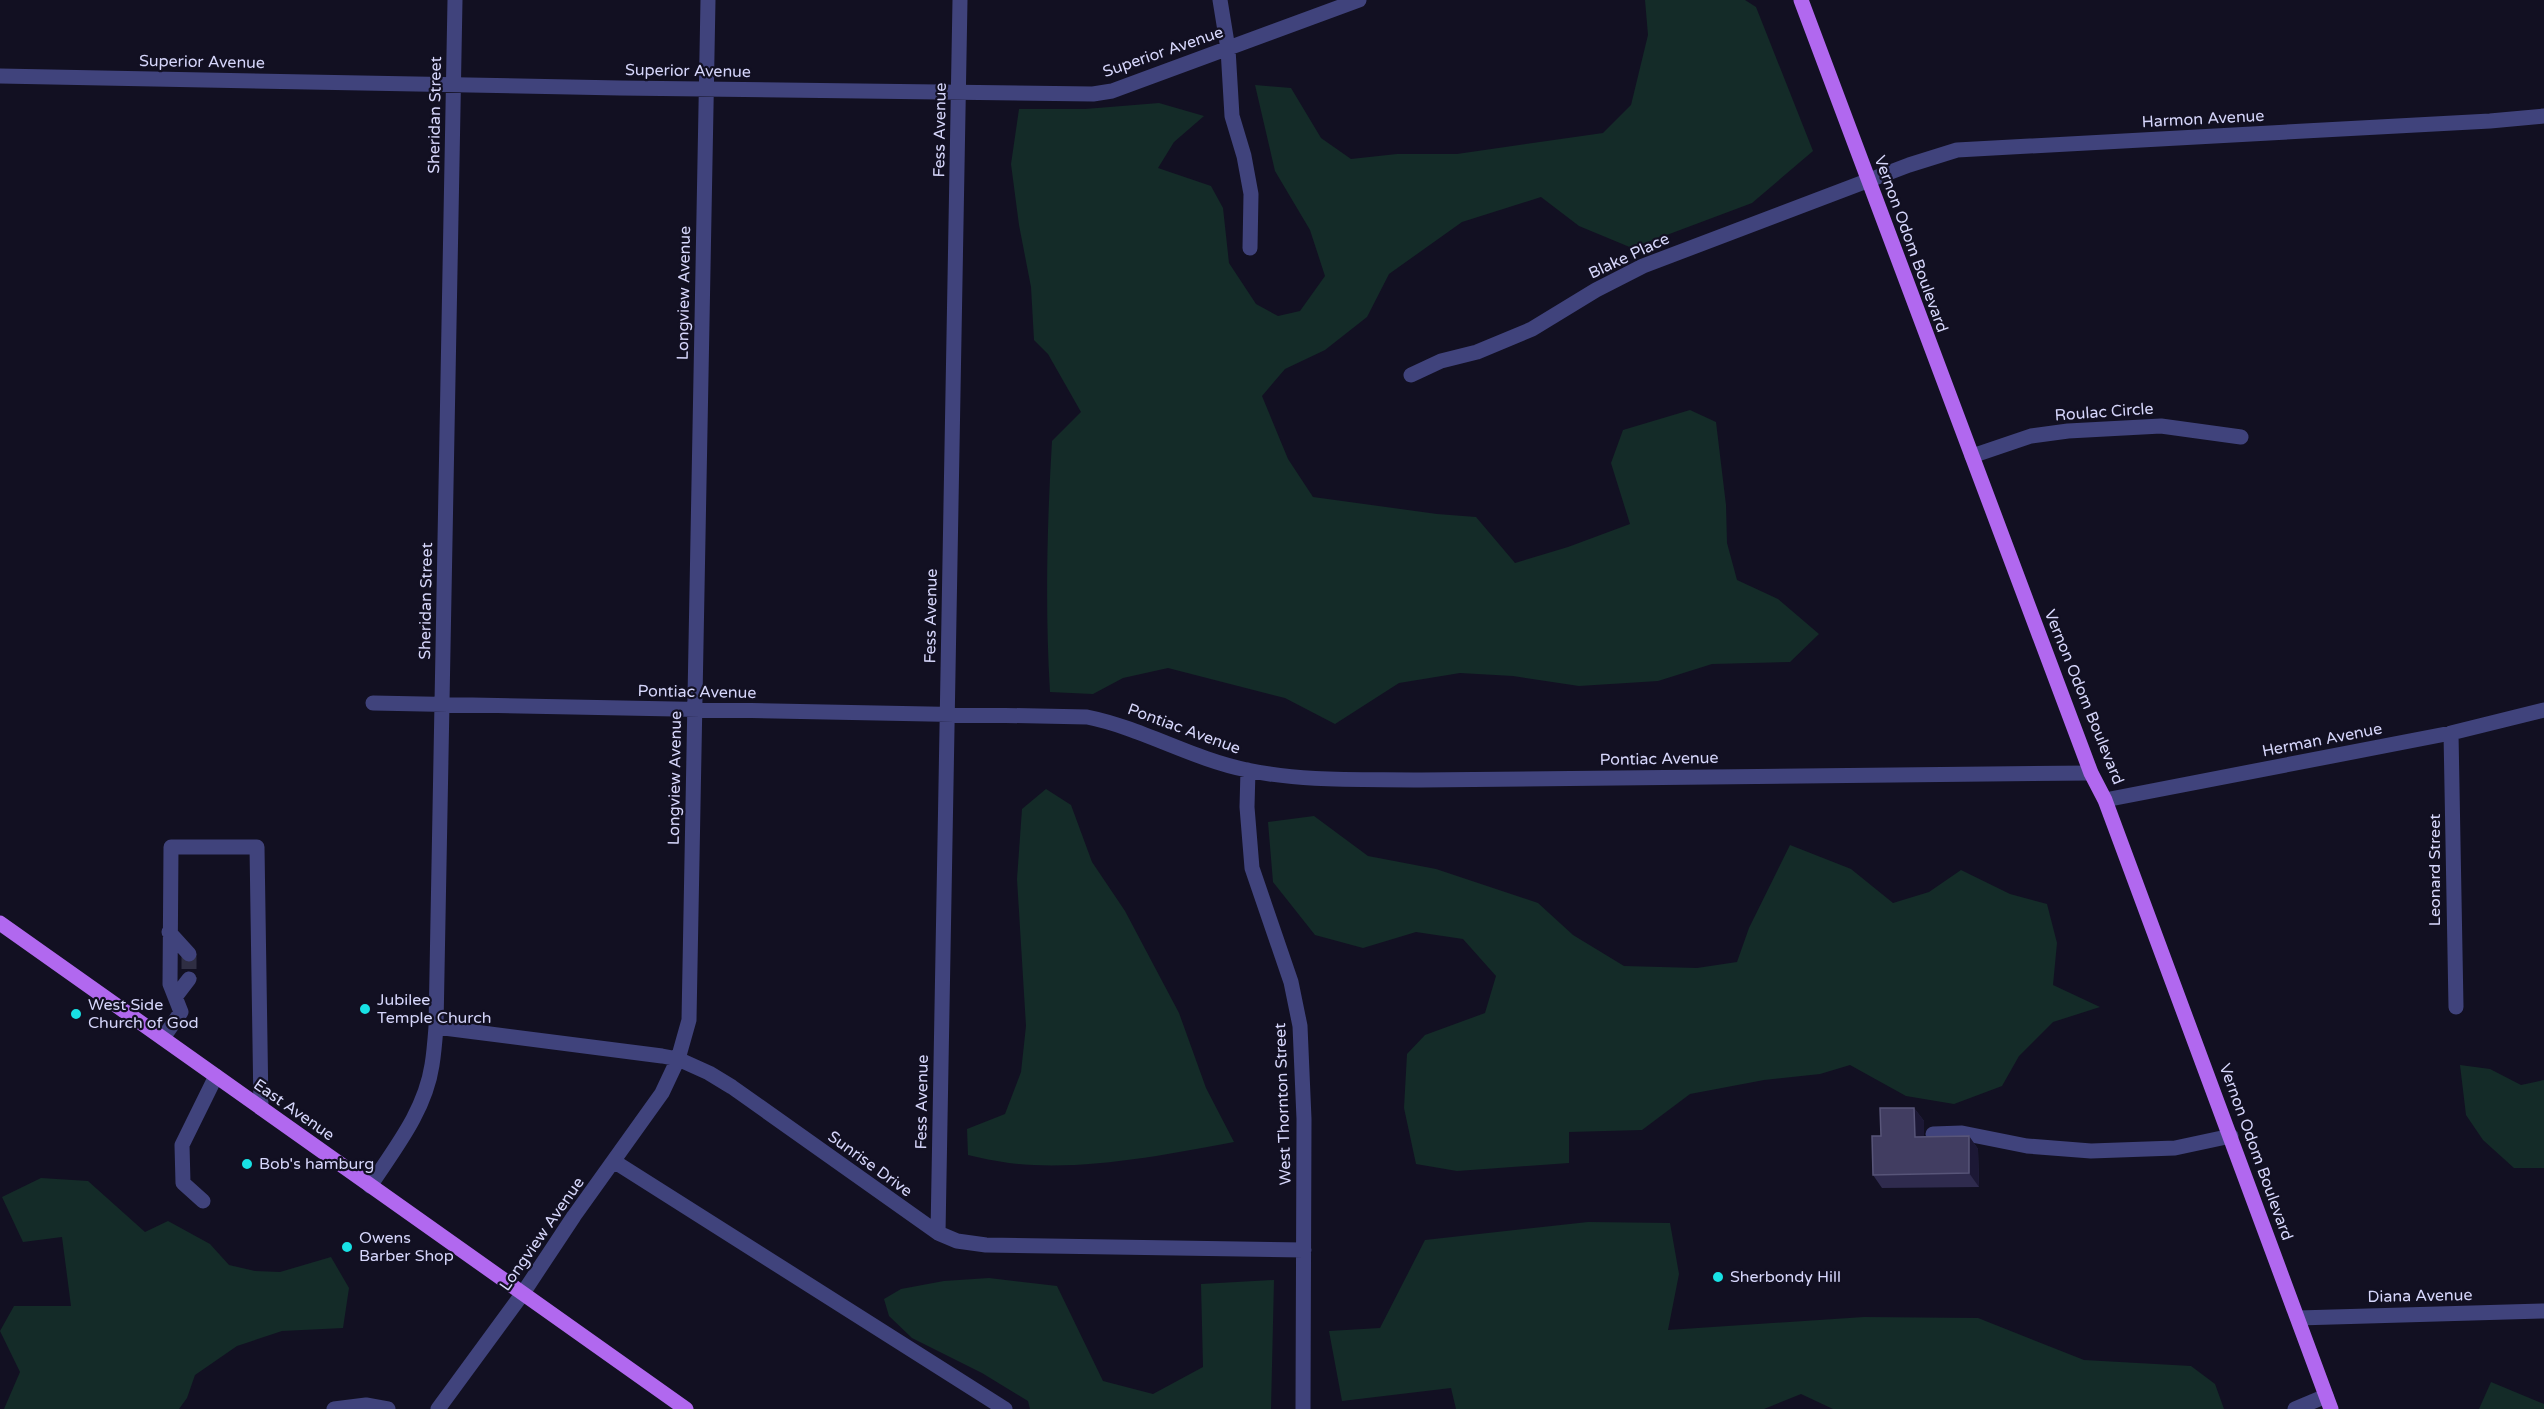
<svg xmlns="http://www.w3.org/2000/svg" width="2544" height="1409" viewBox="0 0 2544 1409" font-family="'Varela Round',sans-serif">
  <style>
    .green { fill: #142b28 }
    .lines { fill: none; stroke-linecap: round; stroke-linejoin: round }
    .minor-tunnel { stroke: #2f2e43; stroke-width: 15; stroke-dasharray: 15 8; stroke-linecap: butt }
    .minor { stroke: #40437c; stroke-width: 15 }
    .major { stroke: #b168ef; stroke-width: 15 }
    .wall { fill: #2f2b4e }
    .shaded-wall { fill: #1c1835 }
    .building { fill: #413d61; stroke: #585579; stroke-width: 1.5 }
    .poi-dot { fill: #18e2e5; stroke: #121022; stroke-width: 2 }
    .labels { text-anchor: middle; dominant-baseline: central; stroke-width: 4.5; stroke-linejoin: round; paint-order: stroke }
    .street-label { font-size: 16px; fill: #d6d6fb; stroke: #121022 }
    .poi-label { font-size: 16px; fill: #d6d6fb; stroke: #121022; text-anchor: start }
  </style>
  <rect width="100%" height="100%" fill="#121022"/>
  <!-- green -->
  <path class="green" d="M1645,0H1745L1756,7L1813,151L1752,203L1632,248L1579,226L1541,197L1462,222L1389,274L1367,317L1325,350L1285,369L1262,396L1288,459L1313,497L1437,514L1476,517L1515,563L1568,547L1630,524L1611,463L1623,430L1690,410L1716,422L1726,505L1727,543L1737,580L1778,599L1819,634L1790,662L1712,664L1658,681L1579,686L1513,676L1460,673L1399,683L1335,724L1285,698L1168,668L1123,678L1093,694L1050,692C1045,608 1047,525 1052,441L1081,412L1048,354L1034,340L1031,287L1019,225L1011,164L1019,109H1085L1159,103L1204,116L1174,142L1158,168L1211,186L1223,208L1229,263L1256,304L1278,316L1300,311L1325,276L1310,230L1275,171L1255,85L1291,88L1321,138L1351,159L1397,154H1457L1603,133L1631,105L1648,35Z
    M1046,789L1071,805L1092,862L1125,911L1179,1013L1206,1088L1234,1142C1165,1155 1079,1172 1009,1163C995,1161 981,1158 968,1155L967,1129L1005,1114L1021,1072L1026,1026L1017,879L1022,809Z
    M1314,816L1368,856L1436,869L1538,903L1573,935L1624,966L1697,968L1737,962L1749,928L1790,845L1851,869L1893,903L1929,892L1961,870L2010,894L2047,904L2057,943L2053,985L2100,1007L2053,1022L2019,1056L2002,1086L1954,1104L1906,1096L1850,1065L1820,1074L1764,1080L1690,1094L1642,1130L1569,1132V1163L1457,1171L1416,1164L1404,1108L1407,1054L1425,1035L1485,1013L1496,976L1463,939L1416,932L1363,948L1315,935L1273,882L1268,822Z
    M2460,1065L2490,1069L2521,1085L2544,1080V1168H2514L2483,1140L2466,1115Z
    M41,1178L88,1181L145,1232L168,1221L210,1244L229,1265L255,1271L280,1272L331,1257L349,1288L343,1328L282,1331L237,1346L195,1375L187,1398L179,1409H4L20,1372L0,1331L14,1306H71L62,1237L23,1242L2,1197Z
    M1588,1222L1670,1223L1679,1274L1668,1330L1864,1317L1978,1318L2084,1360L2191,1366L2215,1384L2224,1409H1833L1801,1394L1764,1409H1456L1451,1388L1342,1401L1329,1331L1380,1328L1425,1240Z
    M989,1278L1057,1286L1103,1381L1153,1394L1203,1367L1201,1284L1274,1280L1271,1409H1030L1028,1401L982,1373L912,1338L889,1316L884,1299L901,1289L944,1281Z
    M2491,1382L2544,1404V1409H2479Z"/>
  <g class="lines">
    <!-- minor-tunnel -->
    <path class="minor-tunnel" d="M189,954V979"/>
    <!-- minor -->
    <path class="minor" d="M1220,0L1228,49L1232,116L1244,156L1251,194L1250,248
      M0,76L620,88L1093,94L1112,91L1359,0
      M1411,375L1441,361L1477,352L1532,329L1596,290L1643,266L1909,165L1957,150L2490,121L2544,116
      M1972,456L2031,436L2068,431L2161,426L2241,437
      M373,703L1087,717C1142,728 1192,759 1247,770C1304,782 1363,779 1421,780L2091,773
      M2451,733L2456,1007
      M1248,770L1247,807L1252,868L1291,982L1300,1026L1304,1119L1303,1409
      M2105,800L2451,733L2544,710
      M169,932L189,954
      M176,996L189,979
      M436,1027L662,1056L678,1059L709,1073L732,1087L938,1233L957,1241L986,1245L1304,1250
      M163,1038L181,1012L170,984L171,847H257L261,1108
      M1933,1134L1962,1133L2027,1146L2091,1151L2175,1148L2231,1136
      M615,1162L1005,1409
      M370,1186C395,1148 425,1111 432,1065C434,1053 435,1040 436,1027L455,0
      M203,1201L183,1183L182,1145L216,1076
      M938,1233L960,0
      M2298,1318L2544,1311
      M334,1409L366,1405L388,1409
      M438,1409L523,1293L574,1216L662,1093L678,1059L689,1020L708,0
      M2295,1409L2326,1396"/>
    <!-- major -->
    <path class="major" d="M1801,0L2091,773L2105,800L2331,1409
      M0,923L686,1409"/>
  </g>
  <!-- wall -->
  <path class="wall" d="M1914,1108L1924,1121V1136H1969L1978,1149L1979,1187L1882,1188L1873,1175L1881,1136Z"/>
  <!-- shaded-wall -->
  <path class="shaded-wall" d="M1914,1108L1924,1121V1150L1915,1137Z
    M1969,1136L1978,1149L1979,1187L1969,1173Z"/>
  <!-- building -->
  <path class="building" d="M1880,1108H1914L1915,1137L1969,1136V1173L1873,1175L1872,1136H1881Z"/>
  <!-- markers -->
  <g class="poi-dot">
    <circle cx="365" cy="1009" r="6"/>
    <circle cx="76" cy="1014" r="6"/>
    <circle cx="247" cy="1164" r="6"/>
    <circle cx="347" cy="1247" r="6"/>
    <circle cx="1718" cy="1277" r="6"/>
  </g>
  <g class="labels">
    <!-- street labels -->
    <g class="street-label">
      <text transform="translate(1163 52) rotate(-19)">Superior Avenue</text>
      <text transform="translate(202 62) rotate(1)">Superior Avenue</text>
      <text transform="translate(688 71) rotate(1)">Superior Avenue</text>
      <text transform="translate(435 115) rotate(-89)">Sheridan Street</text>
      <text transform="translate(2203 119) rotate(-3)">Harmon Avenue</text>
      <text transform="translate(940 130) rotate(-89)">Fess Avenue</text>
      <text transform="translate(1911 244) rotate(70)">Vernon Odom Boulevard</text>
      <text transform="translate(1629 256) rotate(-25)">Blake Place</text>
      <text transform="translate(684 293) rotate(-89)">Longview Avenue</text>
      <text transform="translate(2104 412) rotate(-4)">Roulac Circle</text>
      <text transform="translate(426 601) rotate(-89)">Sheridan Street</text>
      <text transform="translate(931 616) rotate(-89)">Fess Avenue</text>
      <text transform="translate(697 692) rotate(1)">Pontiac Avenue</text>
      <text transform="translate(2084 697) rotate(68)">Vernon Odom Boulevard</text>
      <text transform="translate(1184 729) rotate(20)">Pontiac Avenue</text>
      <text transform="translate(2322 740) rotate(-11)">Herman Avenue</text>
      <text transform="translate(1659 759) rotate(-1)">Pontiac Avenue</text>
      <text transform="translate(675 778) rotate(-89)">Longview Avenue</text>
      <text transform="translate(2435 870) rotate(-90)">Leonard Street</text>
      <text transform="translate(922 1102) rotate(-89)">Fess Avenue</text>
      <text transform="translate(1283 1104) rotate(-92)">West Thornton Street</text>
      <text transform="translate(294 1110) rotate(35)">East Avenue</text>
      <text transform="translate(2256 1152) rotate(70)">Vernon Odom Boulevard</text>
      <text transform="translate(870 1164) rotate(36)">Sunrise Drive</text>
      <text transform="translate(542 1234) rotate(-55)">Longview Avenue</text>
      <text transform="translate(2420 1296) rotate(-1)">Diana Avenue</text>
    </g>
    <!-- poi labels -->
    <g class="poi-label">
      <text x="377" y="1000">Jubilee<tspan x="377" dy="18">Temple Church</tspan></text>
      <text x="88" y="1005">West Side<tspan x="88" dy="18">Church of God</tspan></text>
      <text x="259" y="1164">Bob's hamburg</text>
      <text x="359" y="1238">Owens<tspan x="359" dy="18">Barber Shop</tspan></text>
      <text x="1730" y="1277">Sherbondy Hill</text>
    </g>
  </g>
</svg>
